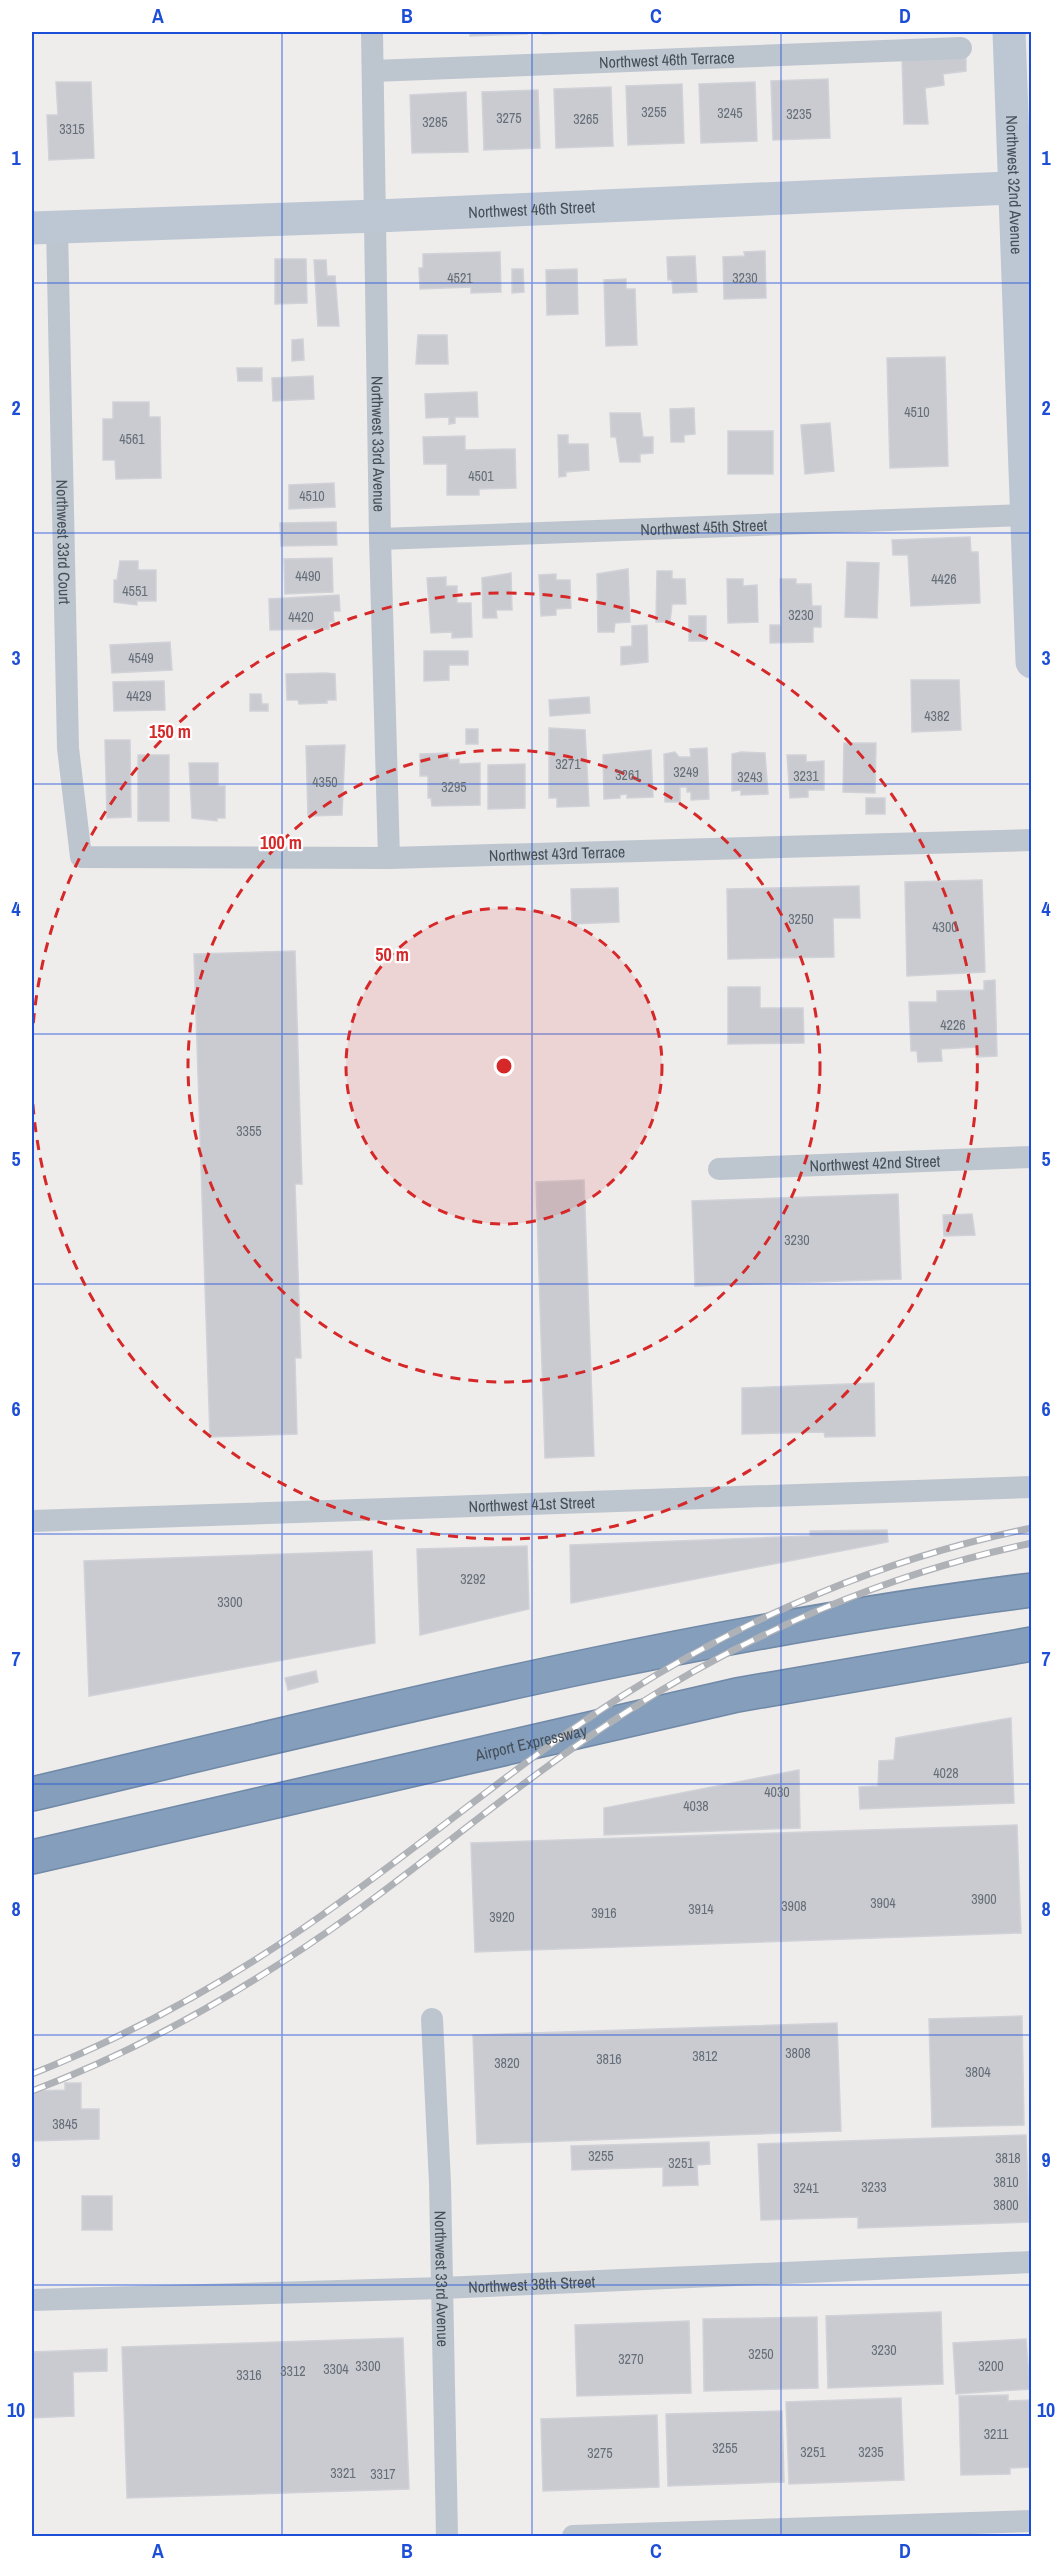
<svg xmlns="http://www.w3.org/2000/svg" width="1063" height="2568" viewBox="0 0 1063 2568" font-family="'Archivo Narrow',sans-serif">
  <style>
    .building { fill: #c9cbd1; stroke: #d0d2d8; stroke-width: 1.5 }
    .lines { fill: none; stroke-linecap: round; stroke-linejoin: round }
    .highway-casing { stroke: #6f89a6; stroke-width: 36 }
    .street { stroke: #bdc6ce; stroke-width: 22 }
    .secondary { stroke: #bdc7d3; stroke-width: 33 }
    .highway { stroke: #849ebb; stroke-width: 33 }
    .rail-casing { stroke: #aeb1b6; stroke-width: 7 }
    .rail { stroke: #fff; stroke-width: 4.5; stroke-dasharray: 14; stroke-linecap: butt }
    .grid { fill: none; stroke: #1d4ed8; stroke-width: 1.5; stroke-opacity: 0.55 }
    .ring { fill: none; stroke: #d62828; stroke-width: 3; stroke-dasharray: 10 8 }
    .labels { text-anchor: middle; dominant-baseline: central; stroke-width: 4.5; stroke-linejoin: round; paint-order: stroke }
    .number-label { font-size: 14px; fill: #666e77 }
    .street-label { font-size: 16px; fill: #454f59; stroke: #fff }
    .centre { fill: #d62828; stroke: #fff; stroke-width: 3 }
    .ring-label { font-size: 18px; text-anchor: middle; font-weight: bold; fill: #d62828; stroke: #fff; stroke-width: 4.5; stroke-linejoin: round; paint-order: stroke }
    .neatline { fill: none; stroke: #1d4ed8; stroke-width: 2 }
    .grid-label { font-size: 20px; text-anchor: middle; font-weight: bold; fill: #1d4ed8 }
  </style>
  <rect width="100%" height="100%" fill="#efecec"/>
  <!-- building -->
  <path class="building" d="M470,32H526L527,34L470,36Z
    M543,32H598L543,34Z
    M902,57H966V71L943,74L944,85L925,88L928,124H904Z
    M828,79L830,138L773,140L771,81Z
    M56,82H91L94,158L49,160L47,115H58Z
    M755,82L757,141L701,143L699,84Z
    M682,84L684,143L628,145L626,86Z
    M611,87L613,146L556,148L554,89Z
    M538,90L540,148L484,150L482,92Z
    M466,92L468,152L412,153L410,95Z
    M765,251L766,298L724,299L723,257L745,256L744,252Z
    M500,252L501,292L471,293V287L420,289L419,268H423V254Z
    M695,256L697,292L673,293L672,280H668L667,257Z
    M275,259H306L307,303L275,304Z
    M314,260H326L327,276H335L339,326H318Z
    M512,269H523L524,292L512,293Z
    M577,269L578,314L547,315L546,270Z
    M626,279V289H635L637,345L606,346L604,280Z
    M418,335H447L448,364H416Z
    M303,339L304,360L292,361V340Z
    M945,357L948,466L890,468L887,358Z
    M237,368H262V381H238Z
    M313,376L314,399L273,401L272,378Z
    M477,392L478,417H455V423L449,424V417L426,418L425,394Z
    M113,402H149V417H160L161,478L116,479L115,460H103V419H113Z
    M694,408L695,434L684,435V442H671L670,409Z
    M610,413H640L643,437H653V453L640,454V462H620L616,437H611Z
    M830,423L834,471L805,474L801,425Z
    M728,431H773V474H728Z
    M558,435H568V444H588L589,470L566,472V476L559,477Z
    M465,436V450L515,449L516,488L479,489V495H447V464H424L423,437Z
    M334,483L335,507L289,509V485Z
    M336,522L337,545L281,546L280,523Z
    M970,537L971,552H978L980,603L911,606L908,555H893L892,540Z
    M332,558L333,592L285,594L284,559Z
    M120,561H138V570H156V601H137V605L114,602V580H117Z
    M847,562L879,563L877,618L845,617Z
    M628,569L630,622L615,623L614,632H598L597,574Z
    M657,571H672V579H685L686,604H672L670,622H656Z
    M511,573L512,610H496L497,618H483L482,578Z
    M556,574V580H570L571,608L556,609V615L541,616L539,575Z
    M446,577V586H457V603H471L472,637L452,638V632L431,633L427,578Z
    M727,579H743V586L757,585L758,622L728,623Z
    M780,579H796V584H811L812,606H821V627H813V642L770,643V625H781Z
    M339,595L340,611H333L334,622H329V629L270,630L269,599Z
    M689,616H706V641H689Z
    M647,625L648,662L621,665V647L632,646V626Z
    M170,642L172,670L112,673L110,645Z
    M424,651H468V665H449V680L424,681Z
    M326,673L335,674L336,700H327V703L299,704L298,700H287L286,674Z
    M911,680H959L961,730L912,732Z
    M164,681L165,710L114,711L113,682Z
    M250,694H261L262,704H268V711H250Z
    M589,697L590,713L550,716L549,700Z
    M549,728L585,730L589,806L557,807V798H549Z
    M466,729H478V744H466Z
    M105,740H130L131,817L107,818Z
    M844,743H876L875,793L843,792Z
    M345,745L342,815L308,816L306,746Z
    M707,748L709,799L691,800V792H687V787H680V802H665L664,754L675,752L679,757H691L690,749Z
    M651,750L653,797L627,798V794L620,795V798L604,799L603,755Z
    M741,752L765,753L768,794L741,795V790L732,791V754Z
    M449,753V760L459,759V764L480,763V805L432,806L431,798H428V776H420V754Z
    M138,755H169V821H138Z
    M787,755H806V762L824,761V790H808V797L790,798Z
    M189,763H218V786H225V818H217V821L192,818Z
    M525,764V808L488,809V765Z
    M866,798H885V814H866Z
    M982,880L985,972L907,976L905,882Z
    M859,886L860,918H833L834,957L728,959L727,889Z
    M618,888L619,922L572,924L571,889Z
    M295,951L302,1184H295L301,1358H295L297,1434L210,1437L194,954Z
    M995,980L997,1056L977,1057V1047L941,1049L942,1061L918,1062L917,1051H911L909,1002H937V991L984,990V981Z
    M728,987H760V1008H803L804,1043L728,1044Z
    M584,1180L594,1456L545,1458L536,1182Z
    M898,1194L901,1279L695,1286L692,1201Z
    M972,1214L975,1235L944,1236L943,1215Z
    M874,1383L875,1436L825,1437L824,1432L742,1434V1388Z
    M887,1530L888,1542L571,1603L570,1545L810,1536V1531Z
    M527,1546L529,1609L420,1635L417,1549Z
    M372,1551L375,1643L89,1696L84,1561Z
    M316,1671L318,1682L288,1690L285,1678Z
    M1011,1718L1014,1803L860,1809L859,1787L878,1786L879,1761L894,1760L896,1738Z
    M799,1770L800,1828L604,1835V1808Z
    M1017,1825L1021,1933L475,1952L471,1843Z
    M1022,2016L1024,2125L932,2127L929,2019Z
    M837,2023L841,2131L477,2144L473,2035Z
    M65,2083H81V2109H99V2139L32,2141V2091L65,2090Z
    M1026,2135L1029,2222L858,2228V2217L761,2220L758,2144Z
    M709,2142L710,2164L697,2165L698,2185L663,2186V2167L572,2170L571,2146Z
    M82,2196H112V2230H82Z
    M941,2312L943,2384L828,2388L826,2316Z
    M817,2317L818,2388L704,2391L703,2319Z
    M689,2321L691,2393L577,2396L575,2325Z
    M403,2338L409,2489L127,2498L122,2347Z
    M1026,2339L1030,2389L956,2394L953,2343Z
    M107,2349V2371L73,2372L74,2416L32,2418V2352Z
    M1008,2395V2401L1032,2400V2467L1010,2468V2474L961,2475L959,2396Z
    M901,2398L904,2480L789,2484L786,2402Z
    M782,2411L784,2482L668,2486L666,2414Z
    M657,2415L659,2487L543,2491L541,2419Z"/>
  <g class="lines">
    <defs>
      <g id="highway">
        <path d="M32,1794C362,1716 694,1632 1032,1590"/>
        <path id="s11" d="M32,1857L737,1695L1032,1644"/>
      </g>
    </defs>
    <!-- highway casing -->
    <use href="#highway" class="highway-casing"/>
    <!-- street -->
    <g class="street">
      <path id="s1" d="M372,32L380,539L389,858"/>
      <path id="s2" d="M373,71L961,48"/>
      <path id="s3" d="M57,227L68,748L81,857L389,858L1032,840"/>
      <path id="s4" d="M380,539L1026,515"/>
      <path id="s5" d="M719,1169L1032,1157"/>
      <path id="s6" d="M32,1521L1032,1487"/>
      <path id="s7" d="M432,2019L440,2183L447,2536"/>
      <path id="s8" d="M32,2300L442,2288L1032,2262"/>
      <path d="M573,2536L1032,2521"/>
    </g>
    <!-- secondary -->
    <g class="secondary">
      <path id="s9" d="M1009,32L1032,662"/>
      <path id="s10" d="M32,228L377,216L1032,187"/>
    </g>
    <!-- highway -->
    <use href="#highway" class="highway"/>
    <defs>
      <path id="rail" d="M32,2074C143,2030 246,1971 343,1900C437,1833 525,1758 622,1696C746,1617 888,1557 1032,1528
        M32,2091C148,2047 254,1985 354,1913C446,1846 532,1772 628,1711C750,1632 890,1573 1032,1543"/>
    </defs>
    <!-- rail casing -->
    <use href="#rail" class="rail-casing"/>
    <!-- rail -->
    <use href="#rail" class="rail"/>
  </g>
  <!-- grid -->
  <path class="grid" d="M282,32V2536M532,32V2536M781,32V2536M32,283H1032M32,533H1032M32,784H1032M32,1034H1032M32,1284H1032M32,1534H1032M32,1784H1032M32,2035H1032M32,2285H1032"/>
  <!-- distance rings -->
  <circle cx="504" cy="1066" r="158" fill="#d62828" fill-opacity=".12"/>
  <g class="ring">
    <circle cx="504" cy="1066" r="158"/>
    <circle cx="504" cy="1066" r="316"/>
    <path d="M32 1041A473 473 0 1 1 32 1091"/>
  </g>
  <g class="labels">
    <!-- number labels -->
    <g class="number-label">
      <text x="654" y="112">3255</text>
      <text x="730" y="113">3245</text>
      <text x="799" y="114">3235</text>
      <text x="509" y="118">3275</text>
      <text x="586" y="119">3265</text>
      <text x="435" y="122">3285</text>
      <text x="72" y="129">3315</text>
      <text x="460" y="278">4521</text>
      <text x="745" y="278">3230</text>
      <text x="917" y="412">4510</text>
      <text x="132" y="439">4561</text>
      <text x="481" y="476">4501</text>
      <text x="312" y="496">4510</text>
      <text x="308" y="576">4490</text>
      <text x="944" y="579">4426</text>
      <text x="135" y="591">4551</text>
      <text x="801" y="615">3230</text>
      <text x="301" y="617">4420</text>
      <text x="141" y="658">4549</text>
      <text x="139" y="696">4429</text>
      <text x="937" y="716">4382</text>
      <text x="568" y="764">3271</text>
      <text x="686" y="772">3249</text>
      <text x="628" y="775">3261</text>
      <text x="806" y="776">3231</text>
      <text x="750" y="777">3243</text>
      <text x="325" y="782">4350</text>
      <text x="454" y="787">3295</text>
      <text x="801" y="919">3250</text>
      <text x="945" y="927">4300</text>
      <text x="953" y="1025">4226</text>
      <text x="249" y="1131">3355</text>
      <text x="797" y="1240">3230</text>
      <text x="473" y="1579">3292</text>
      <text x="230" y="1602">3300</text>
      <text x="946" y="1773">4028</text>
      <text x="777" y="1792">4030</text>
      <text x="696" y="1806">4038</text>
      <text x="984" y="1899">3900</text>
      <text x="883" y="1903">3904</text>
      <text x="794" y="1906">3908</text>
      <text x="701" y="1909">3914</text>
      <text x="604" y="1913">3916</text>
      <text x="502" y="1917">3920</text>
      <text x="798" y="2053">3808</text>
      <text x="705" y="2056">3812</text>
      <text x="609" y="2059">3816</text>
      <text x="507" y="2063">3820</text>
      <text x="978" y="2072">3804</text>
      <text x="65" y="2124">3845</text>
      <text x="601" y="2156">3255</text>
      <text x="1008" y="2158">3818</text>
      <text x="681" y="2163">3251</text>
      <text x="1006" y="2182">3810</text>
      <text x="874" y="2187">3233</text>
      <text x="806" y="2188">3241</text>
      <text x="1006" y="2205">3800</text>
      <text x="884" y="2350">3230</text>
      <text x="761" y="2354">3250</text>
      <text x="631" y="2359">3270</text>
      <text x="368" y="2366">3300</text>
      <text x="991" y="2366">3200</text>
      <text x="336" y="2369">3304</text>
      <text x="293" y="2371">3312</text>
      <text x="249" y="2375">3316</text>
      <text x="996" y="2434">3211</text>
      <text x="725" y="2448">3255</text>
      <text x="813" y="2452">3251</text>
      <text x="871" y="2452">3235</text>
      <text x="600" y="2453">3275</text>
      <text x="343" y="2473">3321</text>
      <text x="383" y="2474">3317</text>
    </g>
    <!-- street labels -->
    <g class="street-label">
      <text stroke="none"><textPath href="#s2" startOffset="294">Northwest 46th Terrace</textPath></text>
      <text stroke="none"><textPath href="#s9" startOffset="153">Northwest 32nd Avenue</textPath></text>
      <text stroke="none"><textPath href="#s10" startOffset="500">Northwest 46th Street</textPath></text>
      <text stroke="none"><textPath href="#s1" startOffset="412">Northwest 33rd Avenue</textPath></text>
      <text stroke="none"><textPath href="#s4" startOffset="324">Northwest 45th Street</textPath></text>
      <text stroke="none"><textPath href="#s3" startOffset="315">Northwest 33rd Court</textPath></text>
      <text stroke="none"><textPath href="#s3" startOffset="1107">Northwest 43rd Terrace</textPath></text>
      <text stroke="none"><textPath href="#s5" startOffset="156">Northwest 42nd Street</textPath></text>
      <text stroke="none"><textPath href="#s6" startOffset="500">Northwest 41st Street</textPath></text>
      <text stroke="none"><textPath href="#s11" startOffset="512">Airport Expressway</textPath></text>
      <text stroke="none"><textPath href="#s7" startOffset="260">Northwest 33rd Avenue</textPath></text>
      <text stroke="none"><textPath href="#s8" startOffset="500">Northwest 38th Street</textPath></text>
    </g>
  </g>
  <circle cx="504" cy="1066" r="9" class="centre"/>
  <g class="ring-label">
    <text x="170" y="738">150 m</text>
    <text x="281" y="849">100 m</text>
    <text x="392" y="961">50 m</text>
  </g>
  <!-- border -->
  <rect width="1063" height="2568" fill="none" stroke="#ffffff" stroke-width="66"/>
  <rect x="33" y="33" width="997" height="2502" class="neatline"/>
  <g class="grid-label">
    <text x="158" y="23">A</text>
    <text x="407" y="23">B</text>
    <text x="656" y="23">C</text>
    <text x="905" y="23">D</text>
    <text x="16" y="165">1</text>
    <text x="1046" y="165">1</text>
    <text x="16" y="415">2</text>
    <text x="1046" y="415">2</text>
    <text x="16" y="665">3</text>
    <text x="1046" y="665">3</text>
    <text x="16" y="916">4</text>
    <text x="1046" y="916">4</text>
    <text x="16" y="1166">5</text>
    <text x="1046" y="1166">5</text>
    <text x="16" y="1416">6</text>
    <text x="1046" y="1416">6</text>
    <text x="16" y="1666">7</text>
    <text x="1046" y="1666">7</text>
    <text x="16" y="1916">8</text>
    <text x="1046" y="1916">8</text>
    <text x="16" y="2167">9</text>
    <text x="1046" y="2167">9</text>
    <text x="16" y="2417">10</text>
    <text x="1046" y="2417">10</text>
    <text x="158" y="2558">A</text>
    <text x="407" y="2558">B</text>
    <text x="656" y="2558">C</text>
    <text x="905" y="2558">D</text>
  </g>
</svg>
